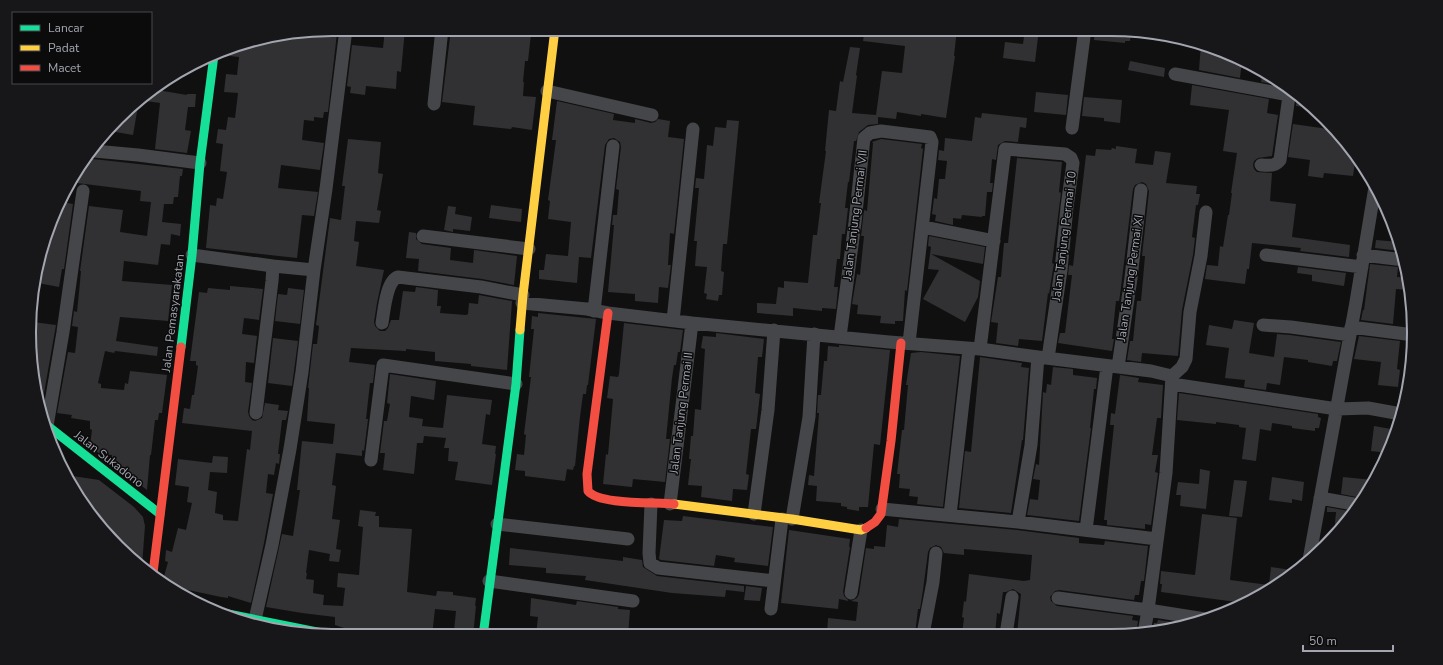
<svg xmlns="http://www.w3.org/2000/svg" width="1443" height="665" viewBox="0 0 1443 665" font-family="'Nunito Sans',sans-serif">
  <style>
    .building { fill: #313133 }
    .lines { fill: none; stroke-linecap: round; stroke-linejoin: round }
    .street { stroke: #454649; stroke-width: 13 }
    .fast { stroke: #16e098; stroke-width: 9 }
    .slow { stroke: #ffcf43; stroke-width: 9 }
    .jam { stroke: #f24e42; stroke-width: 9 }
    .labels { text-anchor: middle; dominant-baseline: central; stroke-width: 3; stroke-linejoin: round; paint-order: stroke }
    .street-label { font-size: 12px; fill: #a3a6b0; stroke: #0b0b0c }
    .rim { fill: none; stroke: #a3a6b0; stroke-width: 2 }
  </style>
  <rect width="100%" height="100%" fill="#101011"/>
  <!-- building -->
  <path class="building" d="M330,29L329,33H337L328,112H324L323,118L314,117V121L304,120L302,140L324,143L320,170L281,165L278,188L318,192L314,216L302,215L297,258L206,248L210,205L216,206L217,198L223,199L227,172L220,171L223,144L216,143L218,129L226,130L228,117L235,118L238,93L224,92L226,74L237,75L239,57L230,56L231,47L235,45Z
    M385,29H405L401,72L397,71L396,89L366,86L365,95L350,93L351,87L347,86L352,45L383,48Z
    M451,29H528V34H531L528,61H525L523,82H524L523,96L536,97L532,130L512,127L511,129L473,125L475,106L442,102Z
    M865,29H957L954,56H955L946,118L921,114V116L897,112L896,119L878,117V124L868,125L859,132L856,141H854L849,182H848L845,208H848L845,234H842L840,259H837L834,287H838L836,309L822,308V311L793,308V316L757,313V303L776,304L778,287L784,288V281L808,283L813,235H817L821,203H819L826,151H825L829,110L836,111L840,81L843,82L850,47L860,48L856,75L857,76L852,113L876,115L882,71L902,73L905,46L863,41Z
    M1025,29H1039L1035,62L1003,58L1005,42L1023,44Z
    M1095,29L1131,31L1130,41H1125V43L1094,40Z
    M1201,44L1226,52L1242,60L1240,78L1199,70Z
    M1130,61L1165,68L1164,77L1128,70Z
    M1263,71L1279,80L1284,84L1283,86L1261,82Z
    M164,81L163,91L187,95V94H196L195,107H188L185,130L191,131L187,153L155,149L160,103L139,100L133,135L110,131L133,104Z
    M1192,85L1269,99L1267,113L1278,115L1272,156L1258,158L1254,161L1253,165L1254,169L1257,172L1272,173L1270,201L1296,204L1292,237L1350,245L1349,257L1300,251L1301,248L1252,243L1249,269H1247L1245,284L1205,279L1207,265L1218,266L1220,246L1223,247L1228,215H1229L1232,193H1231L1237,153L1223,151L1229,110L1190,105Z
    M1036,92L1068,95L1066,115L1034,112Z
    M1297,95L1303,99L1313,108L1296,106Z
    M1084,97L1122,100L1120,123L1104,121V118L1082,116Z
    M557,101L614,114L613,120L635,123V119L651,123L655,122L658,119L670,121L668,137L684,139L674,234L670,233L668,265H671L668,288L659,287L658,303L635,301V294L608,292L614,225H612L613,215H617L619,190L616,189L621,147L620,142L614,138L609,139L605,145L591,258L579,257L577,283L539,279V270H544L546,254L568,256L571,222L548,219L550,201L548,200L556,140H552Z
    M982,113L1027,118L1026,128L1020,127L1018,142L1005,141L998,145L996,160L992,159L990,183H993L992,192H987L985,216H982V217L962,215L961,219L953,218V225L935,221L936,215L932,214L934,198L937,199L939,179H945L947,161L938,160L939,150L944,151L945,138L972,141L975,117L981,118Z
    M727,120L739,121L727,244H723L721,271L724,272L722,295H719L718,301L706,299L707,294L704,293L707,267L695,266L697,241H694L699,188H695L696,178L704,179L707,145L713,146L715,127L726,128Z
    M1293,124L1335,130L1356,155L1353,176L1324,173L1323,178L1308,176L1310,160L1288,157Z
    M348,139L381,142L378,173L383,174L377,210L381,211L379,223L356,221L354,241L359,242L356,266L384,270L377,303L374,322L375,326L380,331H385L388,328L391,320H399L403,291L415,292L416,287L438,290L437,306H441L440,313L466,315L468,314L469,303L478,304L479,295L512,301L507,370L471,366V364L435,361V352L406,349V351L351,348L349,362L375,365L373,383H370L366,419H368L364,451L362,450V456L336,453L332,485L336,486L332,519L340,520L336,549L341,550L339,562L329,561L330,554L309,550L306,573H307L306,579L314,580L313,593L324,595L323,605L343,606L345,588L337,587L338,573L359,575L363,527L358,526L360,510L376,512L375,516H379V527L412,529L407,592L436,596L437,591L453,592V595L476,598L475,606H476L473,636H465L466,632L454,631L456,611L435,609L432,636H397L345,630L344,628L335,625V617L302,613L266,607L282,534L293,536L300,490H297L302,441L333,444L335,424L307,421L309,388H308L313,344H317L319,326L316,325L330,218L341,220L345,186H342Z
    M881,139L922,144L921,148L923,149L907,291L905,290L903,321H895V324L880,323L881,316L857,314L858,305L852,304L857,274L860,275L864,236H861L864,210L867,211L873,143L872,142Z
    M1116,146L1137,149L1135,163L1153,165L1155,151L1171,153L1166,183L1197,186L1196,194H1200L1198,205H1196L1192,237L1195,238L1193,255L1182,310L1178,356L1142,353L1141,362L1127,360L1130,341H1133L1137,301H1141L1145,256H1142L1149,191L1146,184L1142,182L1135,185L1133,189L1120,295L1119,301H1116L1112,339H1114L1112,351L1058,343L1060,333H1065L1072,275H1068L1069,265L1073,266L1086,155L1095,156L1096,149L1111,150L1112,148L1116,149Z
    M89,157L93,159L183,169L182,176H180L178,197H174L173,204H164L162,222L181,224L180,236L171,234L170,245L161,244L158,265L124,261L122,281L172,285L168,321L120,317L116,341L158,347L157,356L115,351L114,353L105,351L98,383L101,384V388L124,390L125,383L128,384L130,371L167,375L162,413H159L158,420H155L151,455H150L147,490L111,462L112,455L100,454L90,446L92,430L90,429V421L71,418L72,415L57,413L68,352L75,353L78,327L72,326L74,311L77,312L80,282L81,271H80L89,206L123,210L120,232L147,236L151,202L140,201L141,191L69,182Z
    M1017,158L1062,162L1059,192L1061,193L1052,263L1054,264L1053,269L1049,294L1048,293L1042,341L1019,339L1018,346L996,343L998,323L991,322L998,277H1001L1004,243H1008Z
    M62,202L73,204L64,269H62L59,287L38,283L42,254Z
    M491,205L522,209L521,222L489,218Z
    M448,206L456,207L455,214L472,217L470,231L453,229V232L444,230Z
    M409,232L416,233V239L422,244L451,248L450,260L473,263L474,250L517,256L514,285L482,279L418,271L419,259L406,258Z
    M929,236L985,247L983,264L931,254L980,281L978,297L965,322L923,299L939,270L928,269L931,247L928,246Z
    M1376,240L1399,242L1400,251L1375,248Z
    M1370,264L1398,267L1397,277L1409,278L1410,290L1396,289L1393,324L1361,320L1363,310H1364Z
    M1298,267L1346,273L1344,286L1312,281V275L1297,273Z
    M230,286L263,289L259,320L244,318L242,334L257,336L254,363L246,362L245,382L252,383L248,412L249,416L252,420L255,421L262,418L265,403L279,405L278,410L288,411L286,420H282L278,454H280L279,464L276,463L274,475L268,474L266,493L273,494L264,543L251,603L228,596V598L221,597L174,587L163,580L168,562L165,561L166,550L172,552L178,528L186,530L192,503L187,502L189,487L175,485L178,459L212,463L213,456L228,457L227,473L210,472L208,490L217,492L215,513L223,515V520L238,521L247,449L250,450L252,431L182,423L184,408L190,409L192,395H194L198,366L196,365V361H190L199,292L207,293L208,288L230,290Z
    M288,288L304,290L300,324L275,321L278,294L287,295Z
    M538,313L596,319L588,385H587L586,394H583L580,417L575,466H574L573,470L567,469L565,481L525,476V471L515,470L517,454L524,455L526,435L524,434L531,377H529L534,329H531L532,316L538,317Z
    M1234,320L1254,323L1249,353L1274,357L1277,334L1290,335L1341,342L1337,361H1333L1332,366L1308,362V360L1284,357L1280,385L1267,383L1266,390L1244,387L1245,380L1225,378L1229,348L1206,345L1209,325L1232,329Z
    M33,322L56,325L43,399L38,398L35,385L38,359L32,358Z
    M624,323L683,330L680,352H678L676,365H674L672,378L666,439H670L665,482L633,479L632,487L603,484L606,454L608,455L613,399L607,398L610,376L618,377L619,374Z
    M716,333L764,339L762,357H758L755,393L760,394L756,429H751L746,474L749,475L747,490L733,489L732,501L701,497L702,486L688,485L691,459H689L691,436H693L695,409L701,410L705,349L701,348L703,336L716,337Z
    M1359,336L1400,341L1397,369L1400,370L1398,387L1378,385L1381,362L1354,359Z
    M273,338L298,341L292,386L268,383Z
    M839,345L890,350L880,445L874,444L868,507H859V511L847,509V507L841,506V503L816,501L817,486L808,485L809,475L814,476L819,413H817L818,395H821L824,361H827L828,346L839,347Z
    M921,352L960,356L943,507L917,504L918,497L909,496L910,489L899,488L900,474H897L902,430H904L908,385H906L911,353Z
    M980,357L1022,363L1021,367L1029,368L1023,440H1022L1011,513L959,508L965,451L971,452Z
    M1053,367L1073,369V375L1097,378L1096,389H1094L1090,428H1091L1079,521L1027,515L1030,499L1038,500L1040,480L1033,479L1036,464L1039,465L1043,392L1046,393L1047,384L1051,385Z
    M390,374L436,381L434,400L411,396L409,417L423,419L422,426L443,428L447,395L492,400L490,415L486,414L482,444L496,446L495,454H496L492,485L455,480L458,462L448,461L449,448H444L446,438L424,436L423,443H417L414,474L383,470L385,453H380L384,421H387L390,404L387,403Z
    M1120,375L1139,378L1138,382L1163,385L1161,418H1157L1152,455H1158L1155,472L1158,473L1151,525L1145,524V529L1107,525V520H1104L1114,425H1110L1111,413L1115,414Z
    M1179,393L1318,414V417L1321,418L1319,428H1315V431L1292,428V426L1272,423L1271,431L1260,429L1256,461L1242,459L1246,428L1239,427V425L1216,422V424L1177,420Z
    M1374,426L1397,430L1388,453L1371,451Z
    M1200,469L1210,471L1206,509L1180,506L1181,495H1176L1178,482L1199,484Z
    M66,475L99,480L134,507L143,517L145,526L142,566L133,561L70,484Z
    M1272,477L1304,482L1302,501L1292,499V503L1269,500Z
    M1343,477L1373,480L1362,498L1341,494Z
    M1234,480L1247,481L1242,517L1229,516Z
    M1327,507L1354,512L1351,517L1334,534L1336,512H1327Z
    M1202,514L1237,518L1230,580L1269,585L1271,567L1298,571L1244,603L1161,592L1162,584H1160L1161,571L1195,575Z
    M683,516L773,527L768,566L734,562L735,558L716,555L714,566L661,560L659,559L664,520L682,521Z
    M899,519L1017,530L1079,538V543L1104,545L1105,541L1148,546L1144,581H1141L1139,595H1135L1134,600L1059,590L1055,591L1050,597L1051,601L1057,606L1133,616L1132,620L1138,621L1136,633H1120L1081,629L1080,634H1017L1021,594L1013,589L1006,592H1003L1000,614L997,613L995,634H962L964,618L962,617L964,601L966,602L969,574L1024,581L1030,580L1032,555L964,549V555L944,553L941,547L936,545L930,548L928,552L923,590L920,609H918L915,634H827L828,618L856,621L858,602L851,601L857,598L859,594L866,548L874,549V546L885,547L887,525L898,527Z
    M789,530L850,539L849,547H850L843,592L844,596L849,601L839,599L838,609L781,603Z
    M510,548L623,561V557L642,560L643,567L657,576L744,586V592L726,590L725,597L672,593L585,580L586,576L546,573V568L509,565Z
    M746,586L762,588L760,601L744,600Z
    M531,598L576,605L577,601L618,607V609L630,610L628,635H536L538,617L530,616Z
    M1158,620L1185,624L1152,633L1154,623H1157Z"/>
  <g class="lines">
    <!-- street -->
    <path class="street" d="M1175,74L1289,95
      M547,91L652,115
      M434,104L442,29
      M1072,128L1085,29
      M94,151L138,155L200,163
      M1261,165C1269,165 1275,167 1280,160L1290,89
      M923,227L994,241
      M423,236L529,249
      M192,255L273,266L314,270
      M1266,255L1362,267
      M1363,255L1404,260
      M522,303L587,309L608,313L692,323L889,342L980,349L1038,357L1151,371L1172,376
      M594,311L613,146
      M673,321L693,129
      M382,323C384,312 386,281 398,277L481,287L523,295
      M1263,325L1291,327L1350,335
      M1351,327L1414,335
      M840,337L855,222L864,138L870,133L881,131L930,137L932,142L909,343
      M980,349L1005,149L1065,154L1071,158L1073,163L1067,207L1061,270L1048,358
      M1118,367L1131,278L1141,190
      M1172,384L1337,409L1368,408L1401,414
      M256,413L272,281L273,266
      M47,426L63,332L83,191
      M371,460L383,365L516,384
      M1320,498L1359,505
      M651,504L649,553L650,563L658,568L774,581
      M670,504L692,323
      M882,509L1018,522L1157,539
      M754,514L768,410L774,330
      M950,515L969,349
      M792,519L809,417L814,334
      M1018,522L1031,445L1038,357
      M497,524L628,539
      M1086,530L1107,366
      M1309,560L1356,302L1375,187
      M489,581L633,601
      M851,593L861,530
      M1058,598L1148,610L1144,633
      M771,609L782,519
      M1205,619L1148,610L1166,473L1172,376L1182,367L1186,359L1190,312L1201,256L1206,212
      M254,624L272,545L290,449L302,372L314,270L326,189L346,29
      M923,634L933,582L936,553
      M1006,634L1012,597"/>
    <!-- fast -->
    <path class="fast" d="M181,347L192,255L200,163L214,55
      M44,423L160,514
      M213,611L337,636
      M483,636L516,384L520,330"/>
    <!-- slow -->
    <path class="slow" d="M520,330L523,295L555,29
      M674,504L792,519L861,530L866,528"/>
    <!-- jam -->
    <path class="jam" d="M608,313L587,474L588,491C599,505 655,502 674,504
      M866,528L875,522L881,514L891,441L901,343
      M153,573L181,347"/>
  </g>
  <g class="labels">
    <!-- street labels -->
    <g class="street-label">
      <text transform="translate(855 215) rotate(-83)">Jalan Tanjung Permai VII</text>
      <text transform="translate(1064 236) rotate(-83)">Jalan Tanjung Permai 10</text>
      <text transform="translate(1130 278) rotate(-82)">Jalan Tanjung Permai XI</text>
      <text transform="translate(173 313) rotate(-83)">Jalan Pemasyarakatan</text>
      <text transform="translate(681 413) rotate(-83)">Jalan Tanjung Permai II</text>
      <text transform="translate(109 459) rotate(38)">Jalan Sukadono</text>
    </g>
  </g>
  <!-- crop -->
  <path d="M0 0H1443V665H0ZM332 36H1111A296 296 0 0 1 1407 332V333A296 296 0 0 1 1111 629H332A296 296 0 0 1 36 333V332A296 296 0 0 1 332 36Z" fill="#171719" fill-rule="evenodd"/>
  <path class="rim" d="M332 36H1111A296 296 0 0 1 1407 332V333A296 296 0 0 1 1111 629H332A296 296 0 0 1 36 333V332A296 296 0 0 1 332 36Z"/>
  <!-- legend -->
  <rect x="12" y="12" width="140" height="72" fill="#0b0b0c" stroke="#48494e"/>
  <rect x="20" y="25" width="20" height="6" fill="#16e098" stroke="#48494e"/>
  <text x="48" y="32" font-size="12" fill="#a3a6b0">Lancar</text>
  <rect x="20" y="45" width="20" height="6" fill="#ffcf43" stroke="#48494e"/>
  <text x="48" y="52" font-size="12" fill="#a3a6b0">Padat</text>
  <rect x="20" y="65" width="20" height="6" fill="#f24e42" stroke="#48494e"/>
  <text x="48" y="72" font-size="12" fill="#a3a6b0">Macet</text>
  <!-- scale -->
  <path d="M1303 645v6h90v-6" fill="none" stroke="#a3a6b0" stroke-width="2"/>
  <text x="1309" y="645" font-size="12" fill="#a3a6b0" stroke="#0b0b0c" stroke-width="3" paint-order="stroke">50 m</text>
</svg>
